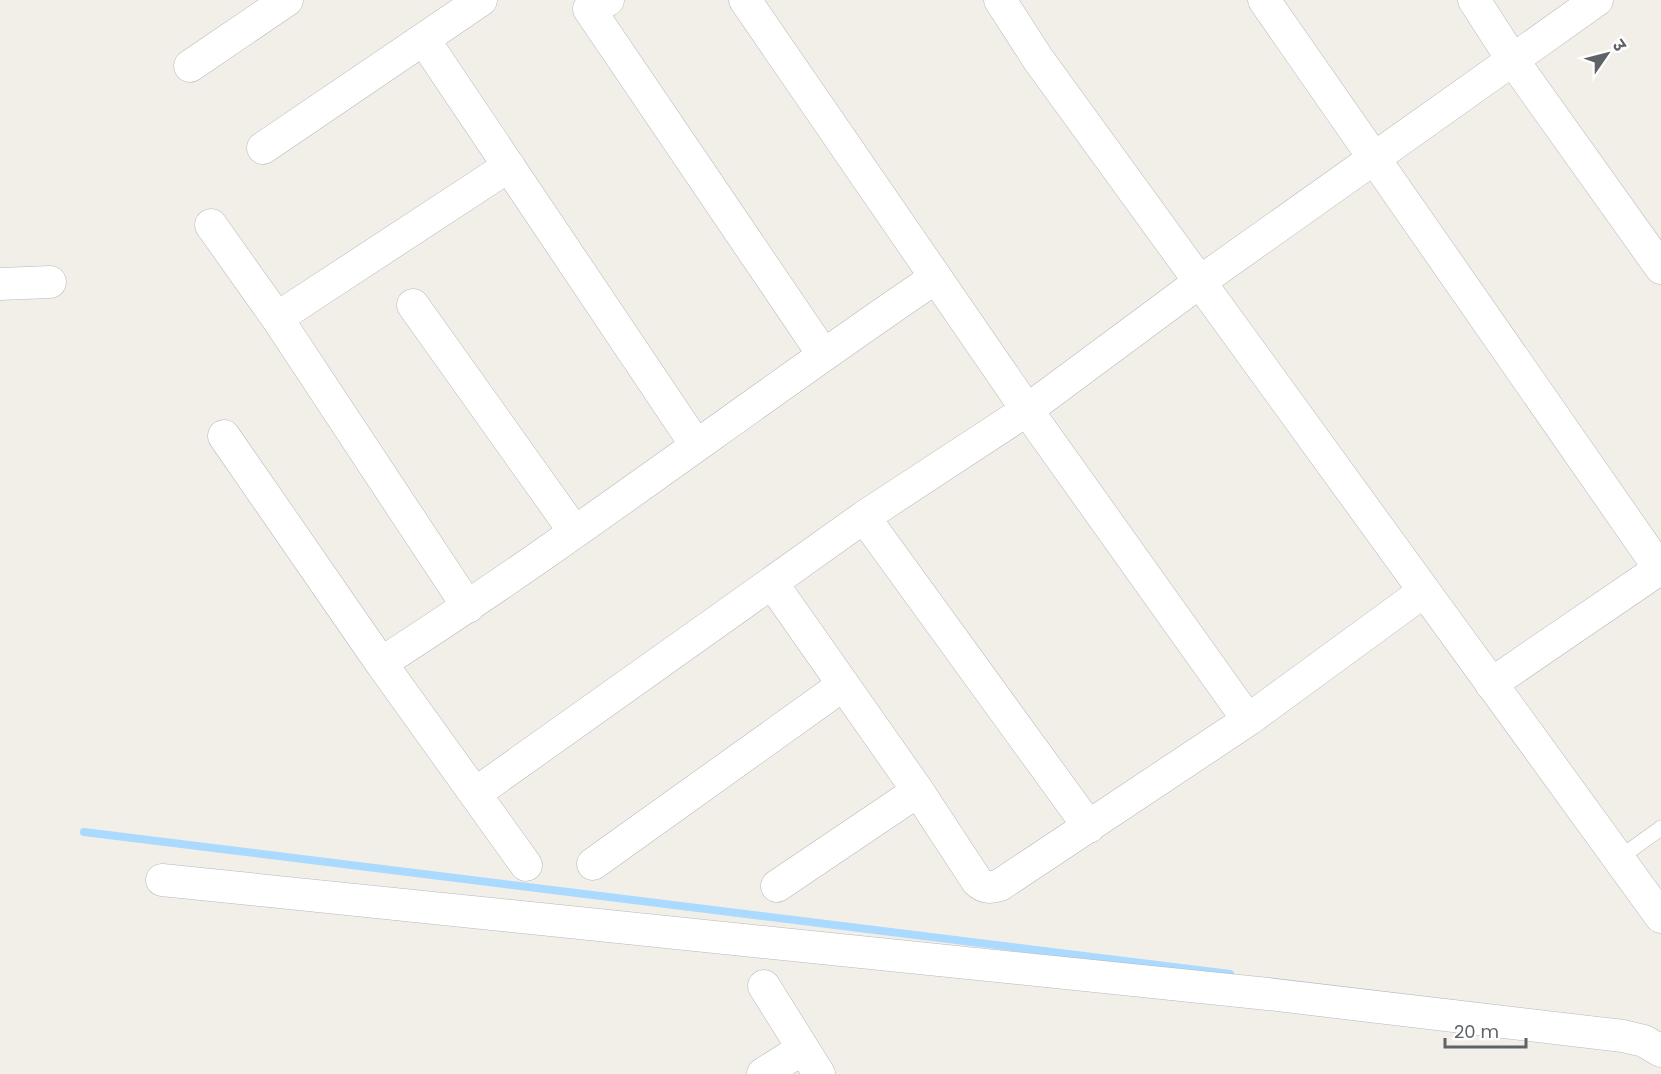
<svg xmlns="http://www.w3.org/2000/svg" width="1661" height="1074" viewBox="0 0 1661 1074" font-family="Poppins,'Noto Sans Devanagari',sans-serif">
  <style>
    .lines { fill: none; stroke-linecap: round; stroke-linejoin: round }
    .stream { stroke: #aadaff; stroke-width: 8 }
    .lane-casing { stroke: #b5b8bc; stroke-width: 16 }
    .street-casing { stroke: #b5b8bc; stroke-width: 33 }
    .lane { stroke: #fff; stroke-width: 15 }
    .street { stroke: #fff; stroke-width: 32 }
  </style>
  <rect width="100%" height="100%" fill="#f1efe8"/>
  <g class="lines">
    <!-- stream -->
    <path class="stream" d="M84,832L1230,974"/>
    <defs>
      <path id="lane" d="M1618,859L1661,828"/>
      <path id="street" d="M608,0L589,9L823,354
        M745,0L1027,410L1248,720
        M1000,0L1038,59L1661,917
        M1264,0L1660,569
        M1474,0L1512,59L1661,268
        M424,40L696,445
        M190,66L287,0
        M263,148L481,0
        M211,225L277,318L468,607
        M0,284L50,282
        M413,305L574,531
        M277,318L509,166
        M224,436L381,663C570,542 749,404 935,278
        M864,517L1089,827
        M772,583L918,791L977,881C984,888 990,888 1000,885L1248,720L1423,592
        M381,663L526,865
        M1491,684L1661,568
        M476,793L864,517L1027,410L1201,281L1597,0
        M593,864L843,685
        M162,880L1268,994L1623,1036L1644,1041L1661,1051
        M777,886L918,791
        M764,986L819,1074
        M763,1074L802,1049"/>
    </defs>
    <!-- lane casing -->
    <use href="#lane" class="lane-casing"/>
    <!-- street casing -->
    <use href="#street" class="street-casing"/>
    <!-- lane -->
    <use href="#lane" class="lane"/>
    <!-- street -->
    <use href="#street" class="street"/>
  </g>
  <!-- north arrow -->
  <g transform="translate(1607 54) rotate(55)" stroke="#ffffff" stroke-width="4.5" paint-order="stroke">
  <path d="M0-4.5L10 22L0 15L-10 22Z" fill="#5f6368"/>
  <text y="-9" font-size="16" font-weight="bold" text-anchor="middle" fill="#5f6368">उ</text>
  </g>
  <!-- scale -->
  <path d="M1445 1038v9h81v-9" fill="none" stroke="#5f6368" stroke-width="3"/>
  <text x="1454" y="1038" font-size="18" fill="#5f6368" stroke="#ffffff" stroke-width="4.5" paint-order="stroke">20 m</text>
</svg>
